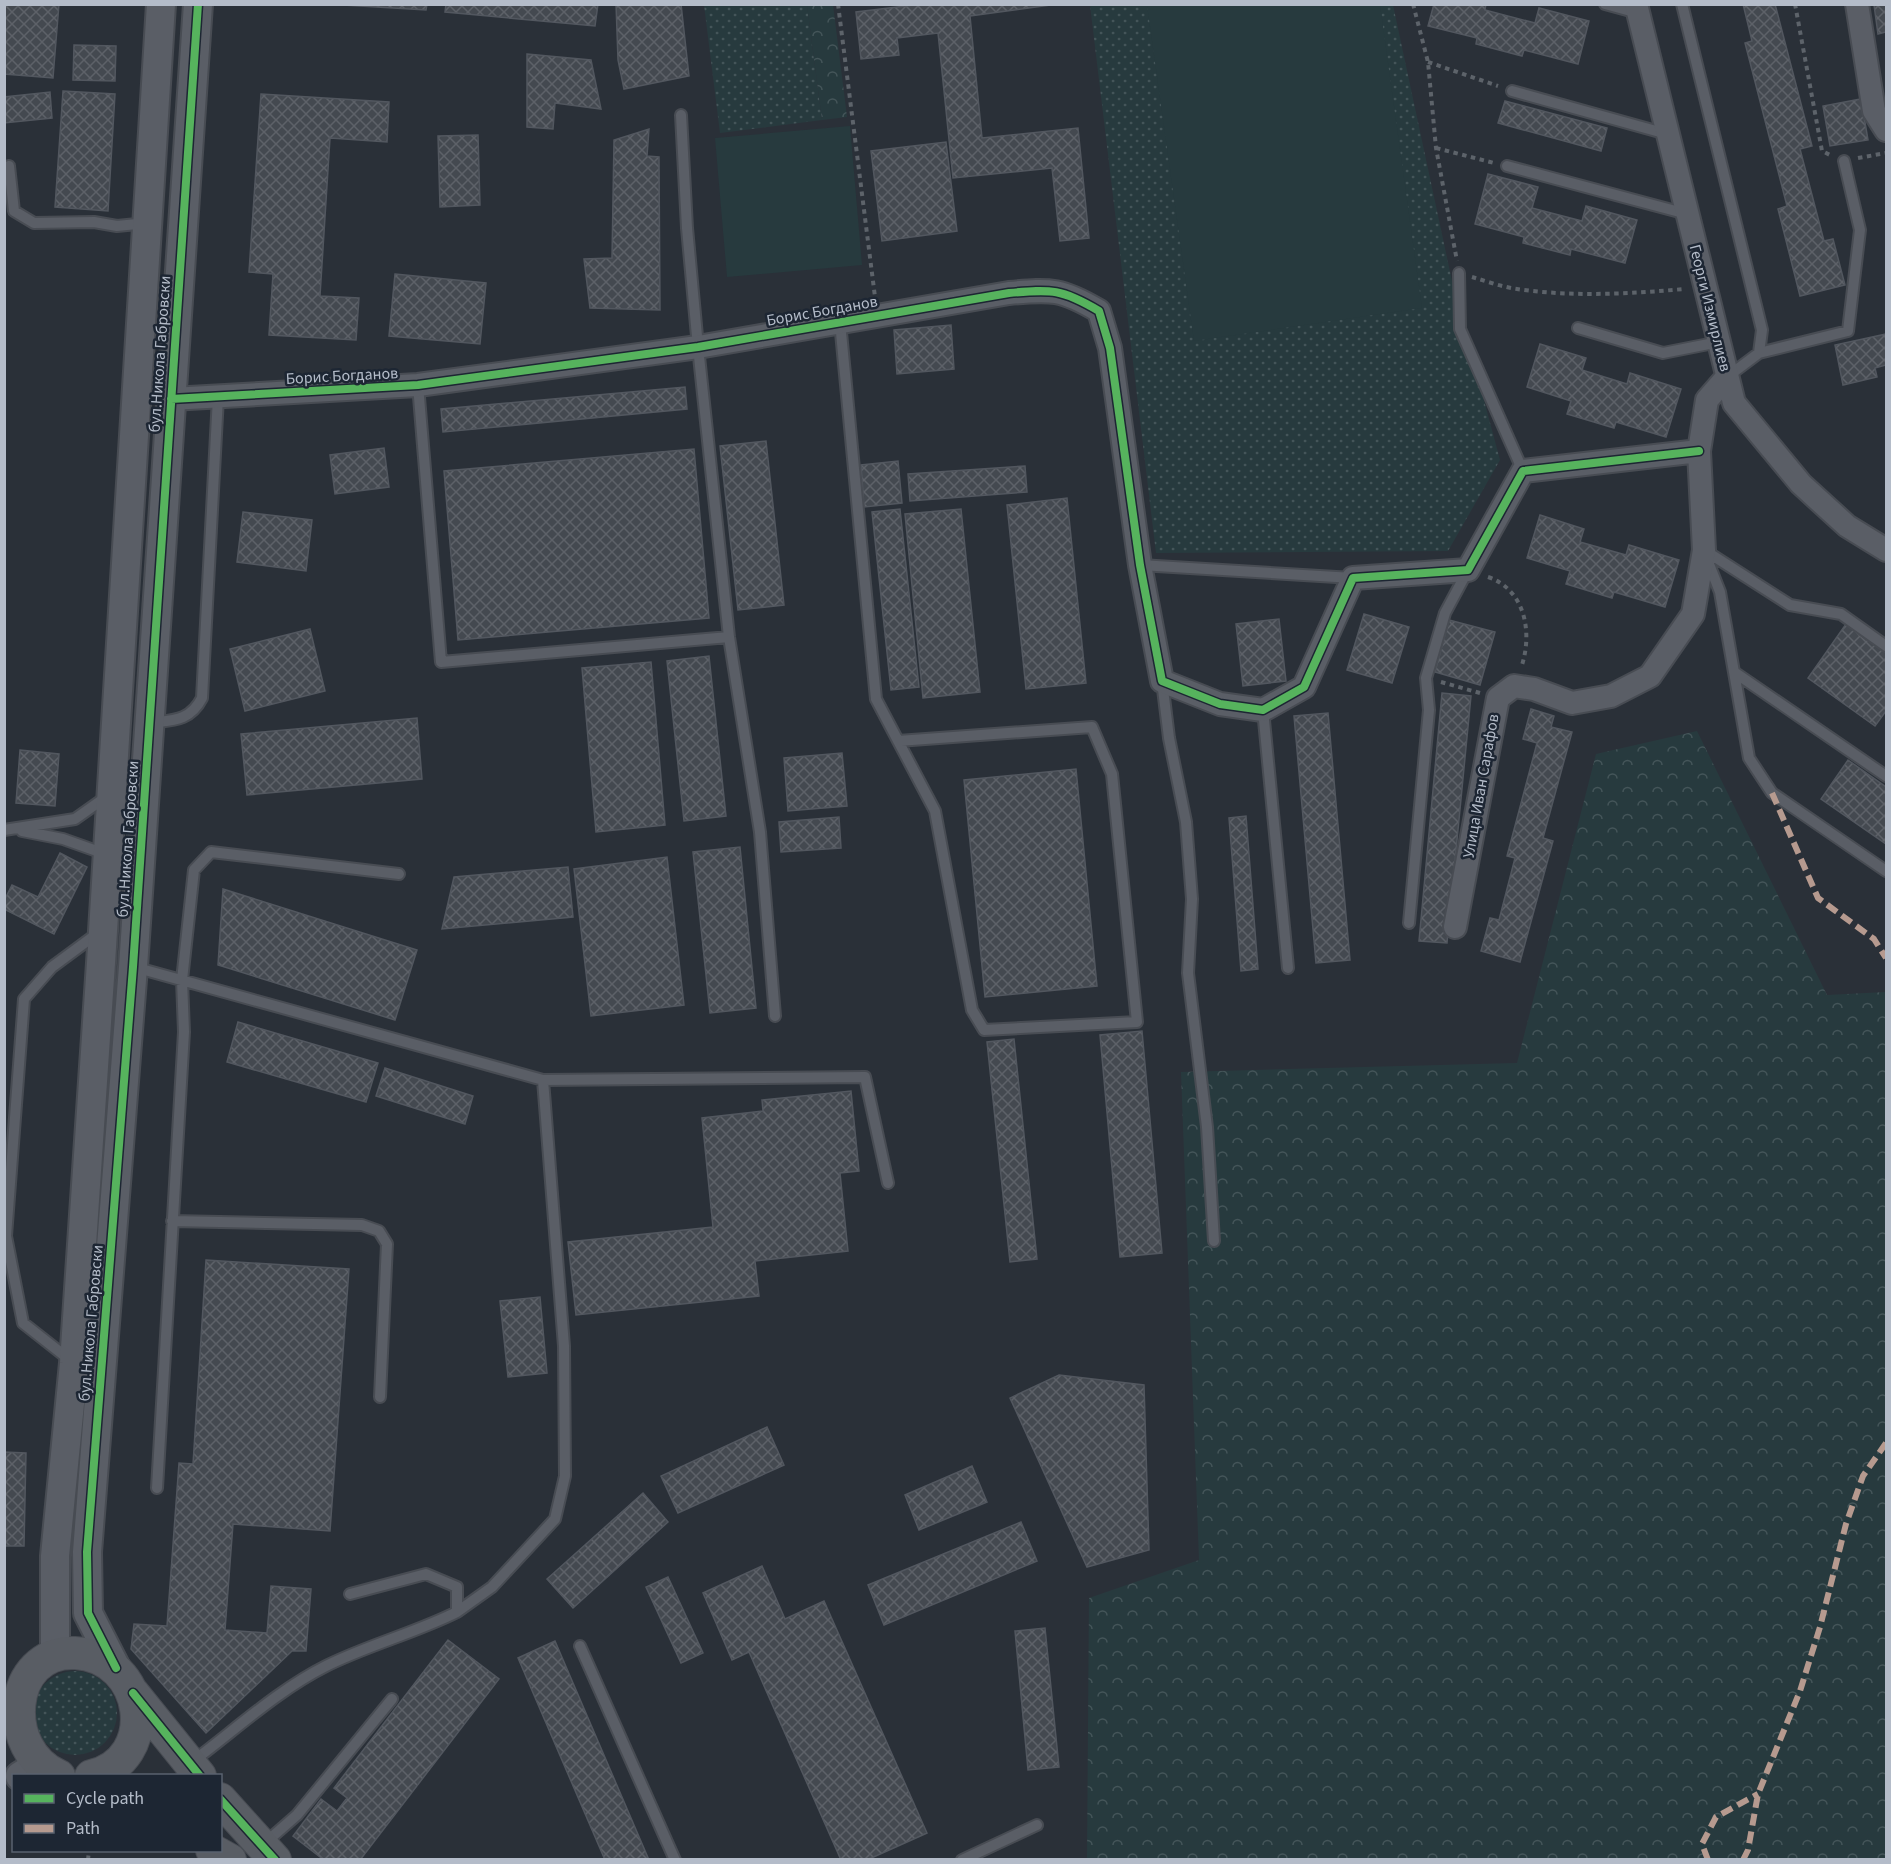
<svg xmlns="http://www.w3.org/2000/svg" width="1891" height="1864" viewBox="0 0 1891 1864" font-family="'Source Sans 3',sans-serif">
  <style>
    .grass { fill: url(#grass-dots) }
    .forest { fill: url(#forest-crowns) }
    .pitch { fill: #273a3e }
    .building { fill: url(#building-cross-hatch); stroke: #52575f; stroke-width: 1.5 }
    .lines { fill: none; stroke-linecap: round; stroke-linejoin: round }
    .service-casing { stroke: #484c53; stroke-width: 14 }
    .minor-casing { stroke: #484c53; stroke-width: 26 }
    .tertiary-casing { stroke: #484c53; stroke-width: 32 }
    .secondary-casing { stroke: #484c53; stroke-width: 34 }
    .path { stroke: #5d636a; stroke-width: 4; stroke-dasharray: 4.5 4.5; stroke-linecap: butt }
    .service { stroke: #5a5e66; stroke-width: 10 }
    .minor { stroke: #5a5e66; stroke-width: 22 }
    .tertiary { stroke: #5a5e66; stroke-width: 28 }
    .secondary { stroke: #595d64; stroke-width: 32 }
    .quiet { stroke: #b69a8f; stroke-width: 6; stroke-dasharray: 12 6; stroke-linecap: butt }
    .cycleway-casing { stroke: #1d2633; stroke-width: 11 }
    .cycleway { stroke: #56b35d; stroke-width: 8 }
    .labels { text-anchor: middle; dominant-baseline: central; stroke-width: 5; stroke-linejoin: round; paint-order: stroke }
    .street-label { font-size: 16px; fill: #b4bcc9; stroke: #1d2633 }
  </style>
  <defs>
    <pattern id="grass-dots" width="8" height="8" patternUnits="userSpaceOnUse" patternTransform="scale(1.5)"><rect width="8" height="8" fill="#273a3e"/><path d="M2 2h.1M6 6h.1" fill="none" stroke="#445559" stroke-width="1.8" stroke-linecap="round"/></pattern>
    <pattern id="forest-crowns" width="20" height="18" patternUnits="userSpaceOnUse" patternTransform="scale(1.5)"><rect width="20" height="18" fill="#273a3e"/><path d="M2 6a3 3 0 1 1 6 0M12 15a3 3 0 1 1 6 0" fill="none" stroke="#445559"/></pattern>
    <pattern id="building-cross-hatch" width="8" height="8" patternUnits="userSpaceOnUse" patternTransform="scale(1.5)"><rect width="8" height="8" fill="#444950"/><path d="M0 0l8 8M0 8l8-8" fill="none" stroke="#5d6168"/></pattern>
  </defs>
  <rect width="100%" height="100%" fill="#2a3038"/>
  <!-- grass -->
  <path class="grass" d="M704,5H807L822,120L720,133Z
    M1090,5H1393L1452,281L1500,460L1448,551L1156,553Z
    M33 1713a42 42 0 1 1 84 0a42 42 0 1 1-84 0Z"/>
  <!-- forest -->
  <path class="forest" d="M807,5H833L847,117L822,120Z
    M1697,731L1827,995L1886,992V1859L1087,1860L1089,1598L1199,1560L1181,1072L1517,1063L1596,754Z"/>
  <!-- pitch -->
  <path class="pitch" d="M1147,5H1380L1422,308L1194,341Z
    M850,126L862,265L727,277L715,138Z"/>
  <!-- building -->
  <path class="building" d="M4,4H59L53,78L4,74Z
    M326,4H427L426,10Z
    M446,4H598L595,26L445,12Z
    M616,4H681L689,76L624,89L618,60Z
    M922,4H1058L970,16L982,138L1078,128L1089,238L1060,241L1052,168L953,178L938,33L897,38L899,55L861,59L856,12Z
    M1434,4H1486L1485,10L1535,23L1539,8L1589,21L1578,64L1524,50L1522,56L1476,44L1477,38L1428,26Z
    M1743,4H1775L1812,146L1800,149L1824,241L1833,239L1845,285L1800,296L1778,209L1787,206L1745,43L1752,41Z
    M1886,4V32L1878,34L1874,5Z
    M74,45L116,46L115,81L73,80Z
    M527,54L591,60L601,109L555,103L553,129L527,127Z
    M63,91L115,94L108,211L55,207Z
    M50,92L52,118L4,123V97Z
    M261,94L389,102L387,142L330,138L320,296L359,298L356,340L269,335L273,274L249,272Z
    M1861,99L1868,140L1830,146L1823,106Z
    M1505,101L1607,128L1601,151L1498,123Z
    M649,129L647,156L659,157L660,310L590,308L584,259L612,258L614,140Z
    M478,135L480,205L440,207L438,136Z
    M946,142L957,231L882,241L871,151Z
    M1488,174L1538,187L1532,208L1582,221L1586,206L1637,220L1625,263L1571,249L1570,255L1523,243L1524,237L1475,224Z
    M395,274L486,283L480,344L389,336Z
    M951,325L954,369L897,374L894,330Z
    M1886,334V365L1875,368L1877,377L1843,385L1835,345Z
    M1540,344L1586,358L1582,370L1627,384L1630,373L1681,389L1666,437L1616,422L1614,428L1567,414L1571,401L1527,387Z
    M685,387L687,409L443,432L441,409Z
    M766,441L784,605L738,610L720,446Z
    M384,448L389,487L335,494L330,455Z
    M694,449L709,618L458,640L444,471Z
    M898,461L902,503L864,507L861,465Z
    M1025,466L1027,492L910,501L908,474Z
    M1067,498L1086,683L1026,689L1007,505Z
    M900,509L919,687L891,690L872,512Z
    M961,509L980,692L923,698L905,514Z
    M243,512L312,520L306,571L237,562Z
    M1540,515L1584,529L1580,542L1626,555L1629,545L1679,560L1665,607L1614,592L1612,598L1566,584L1570,571L1527,558Z
    M1364,614L1409,627L1392,683L1347,670Z
    M1279,619L1286,681L1243,686L1236,624Z
    M1449,620L1495,632L1480,685L1435,672Z
    M1846,624L1886,653V711L1875,726L1808,678Z
    M310,629L325,691L245,711L230,649Z
    M709,656L726,816L684,821L667,661Z
    M651,662L665,825L596,832L582,668Z
    M1442,693L1471,696L1447,943L1419,941Z
    M1531,709L1554,716L1551,727L1572,732L1543,838L1553,841L1520,962L1481,951L1490,918L1499,920L1515,858L1507,856L1537,743L1523,739Z
    M1328,713L1350,960L1316,963L1294,716Z
    M417,718L422,779L247,795L241,734Z
    M20,750L59,754L55,806L16,803Z
    M842,753L847,806L788,811L784,758Z
    M1848,760L1886,787V844L1821,799Z
    M1076,769L1097,986L985,997L964,780Z
    M1246,816L1258,969L1241,971L1229,818Z
    M839,817L841,848L781,852L779,822Z
    M740,847L756,1008L710,1013L693,852Z
    M60,853L87,867L54,934L4,909V901L12,885L38,897Z
    M667,857L684,1005L591,1016L574,869Z
    M568,867L573,917L442,929L454,877Z
    M223,889L417,950L395,1020L218,965Z
    M238,1022L378,1063L366,1102L227,1062Z
    M1142,1031L1162,1253L1120,1257L1100,1035Z
    M1014,1039L1037,1259L1010,1262L987,1042Z
    M385,1068L473,1096L465,1124L376,1096Z
    M851,1091L859,1171L840,1173L848,1251L755,1261L759,1296L576,1315L568,1242L713,1227L702,1118L763,1111L762,1100Z
    M206,1260L349,1269L330,1531L233,1524L225,1630L267,1633L271,1586L311,1589L306,1651H292L206,1733L131,1649L134,1624L167,1626L179,1463L193,1464Z
    M540,1297L547,1373L508,1377L500,1301Z
    M1059,1375L1144,1385L1149,1550L1087,1567L1010,1398Z
    M767,1427L784,1465L678,1513L661,1476Z
    M4,1452L26,1453L24,1546H4Z
    M972,1466L987,1502L919,1530L905,1495Z
    M643,1493L668,1522L573,1608L547,1579Z
    M1021,1522L1037,1561L884,1625L868,1585Z
    M762,1566L785,1619L824,1601L927,1833L867,1860H841L749,1652L732,1660L703,1593Z
    M668,1577L703,1653L681,1663L646,1587Z
    M1045,1628L1059,1767L1028,1770L1015,1631Z
    M448,1640L499,1679L360,1860H324L293,1836L321,1799L337,1811L347,1798L334,1788Z
    M555,1641L649,1860H605L518,1658Z"/>
  <g class="lines">
    <defs>
      <path id="service" d="M1605,4L1638,13
        M1682,4L1762,330L1759,353
        M1512,91L1667,134
        M681,115L687,228L698,347L729,637L760,832L775,1016
        M9,166L14,211L34,223L94,222L117,226L147,223
        M1507,166L1687,214
        M1459,273L1460,329L1523,471
        M840,322L876,699L935,811L972,1010L984,1030L1137,1022L1112,774L1092,727L898,741
        M1578,328L1663,353L1719,342
        M1727,377L1759,353L1848,331L1860,230L1844,161
        M418,385L441,662L729,637
        M1704,550L1790,605L1841,614L1886,646
        M1707,559L1720,592L1749,758L1772,793L1886,871
        M1140,565L1353,578
        M1734,672L1886,776
        M1162,681L1169,738L1186,822L1192,899L1188,973L1207,1127L1214,1241
        M1263,710L1288,968
        M150,723C174,720 190,721 202,698L218,397
        M4,830L75,819L106,797
        M22,831L63,839L108,855
        M1409,923L1429,710L1426,678L1445,613L1468,570
        M134,967L543,1080L865,1077L888,1183
        M172,1221L362,1225L379,1231L387,1244L380,1397
        M70,1360L23,1323L6,1236L24,999L52,967L98,933
        M157,1488L184,1032L182,980L194,870L211,852L399,874
        M457,1612L492,1587L555,1519L565,1476L564,1346L543,1080
        M580,1646L675,1860
        M192,1762C235,1730 278,1690 326,1666C368,1645 415,1633 457,1612V1587L426,1574L350,1594
        M265,1843L297,1815L392,1699
        M962,1860L1037,1825"/>
      <path id="minor" d="M1636,4L1734,403L1801,484L1847,526L1886,550
        M1857,4L1874,111L1886,130
        M171,399L418,385L698,347L1009,293C1052,289 1062,289 1099,311L1110,348L1140,565L1162,681L1220,704L1263,710L1304,687L1353,578L1468,570L1523,471L1699,451
        M1455,927L1498,698L1514,686L1534,689L1572,703L1611,696L1650,676L1693,614L1704,550L1699,451L1707,400L1727,377"/>
      <path id="tertiary" d="M55,1656V1556L74,1363L101,963L161,4
        M116,1668L88,1613L87,1552L133,967L198,4
        M20,1776L28,1771H47"/>
      <path id="secondary" d="M133,1693L200,1776
        M59,1776C0,1751 7,1650 75,1653C147,1657 161,1760 91,1776
        M220,1799L275,1860
        M212,1850L230,1860"/>
    </defs>
    <!-- service casing -->
    <use href="#service" class="service-casing"/>
    <!-- minor casing -->
    <use href="#minor" class="minor-casing"/>
    <!-- tertiary casing -->
    <use href="#tertiary" class="tertiary-casing"/>
    <!-- secondary casing -->
    <use href="#secondary" class="secondary-casing"/>
    <!-- path -->
    <path class="path" d="M838,4L875,297
      M1413,4L1428,62L1436,148L1457,261
      M1795,4L1822,151L1830,155
      M1428,62L1498,86
      M1436,148L1494,163
      M1858,158L1886,153
      M1472,277C1486,281 1502,287 1517,289C1572,297 1629,294 1684,289
      M1488,577C1526,590 1533,634 1521,668
      M1441,682L1480,693
      M88,1860L89,1850"/>
    <!-- service -->
    <use href="#service" class="service"/>
    <!-- minor -->
    <use href="#minor" class="minor"/>
    <!-- tertiary -->
    <use href="#tertiary" class="tertiary"/>
    <!-- secondary -->
    <use href="#secondary" class="secondary"/>
    <!-- quiet -->
    <path class="quiet" d="M1772,793L1818,898L1874,939L1886,958
      M1708,1860L1702,1844L1716,1817L1758,1794
      M1743,1860L1748,1850L1758,1794L1800,1691L1820,1627L1846,1524L1863,1476L1886,1443"/>
    <defs>
      <path id="cycleway" d="M171,399L418,385L698,347L1009,293C1052,289 1062,289 1099,311L1110,348L1140,565L1162,681L1220,704L1263,710L1304,687L1353,578L1468,570L1523,471L1699,451
        M116,1668L88,1613L87,1552L133,967L198,4
        M133,1693L200,1776
        M220,1799L275,1860"/>
    </defs>
    <!-- cycleway casing -->
    <use href="#cycleway" class="cycleway-casing"/>
    <!-- cycleway -->
    <use href="#cycleway" class="cycleway"/>
  </g>
  <g class="labels">
    <!-- street labels -->
    <g class="street-label">
      <text transform="translate(1710 308) rotate(76)">Георги Измирлиев</text>
      <text transform="translate(822 311) rotate(-10)">Борис Богданов</text>
      <text transform="translate(160 354) rotate(-86)">бул.Никола Габровски</text>
      <text transform="translate(342 376) rotate(-3)">Борис Богданов</text>
      <text transform="translate(1481 786) rotate(-80)">Улица Иван Сарафов</text>
      <text transform="translate(128 839) rotate(-86)">бул.Никола Габровски</text>
      <text transform="translate(91 1323) rotate(-85)">бул.Никола Габровски</text>
    </g>
  </g>
  <!-- border -->
  <rect width="1891" height="1864" fill="none" stroke="#b4bcc9" stroke-width="12"/>
  <!-- legend -->
  <rect x="12" y="1774" width="210" height="78" fill="#1d2633" stroke="#59626f" stroke-width="1.5"/>
  <rect x="24" y="1794" width="30" height="9" fill="#56b35d" stroke="#59626f" stroke-width="1.5"/>
  <text x="66" y="1804" font-size="18" fill="#b4bcc9">Cycle path</text>
  <rect x="24" y="1824" width="30" height="9" fill="#b69a8f" stroke="#59626f" stroke-width="1.5"/>
  <text x="66" y="1834" font-size="18" fill="#b4bcc9">Path</text>
</svg>
